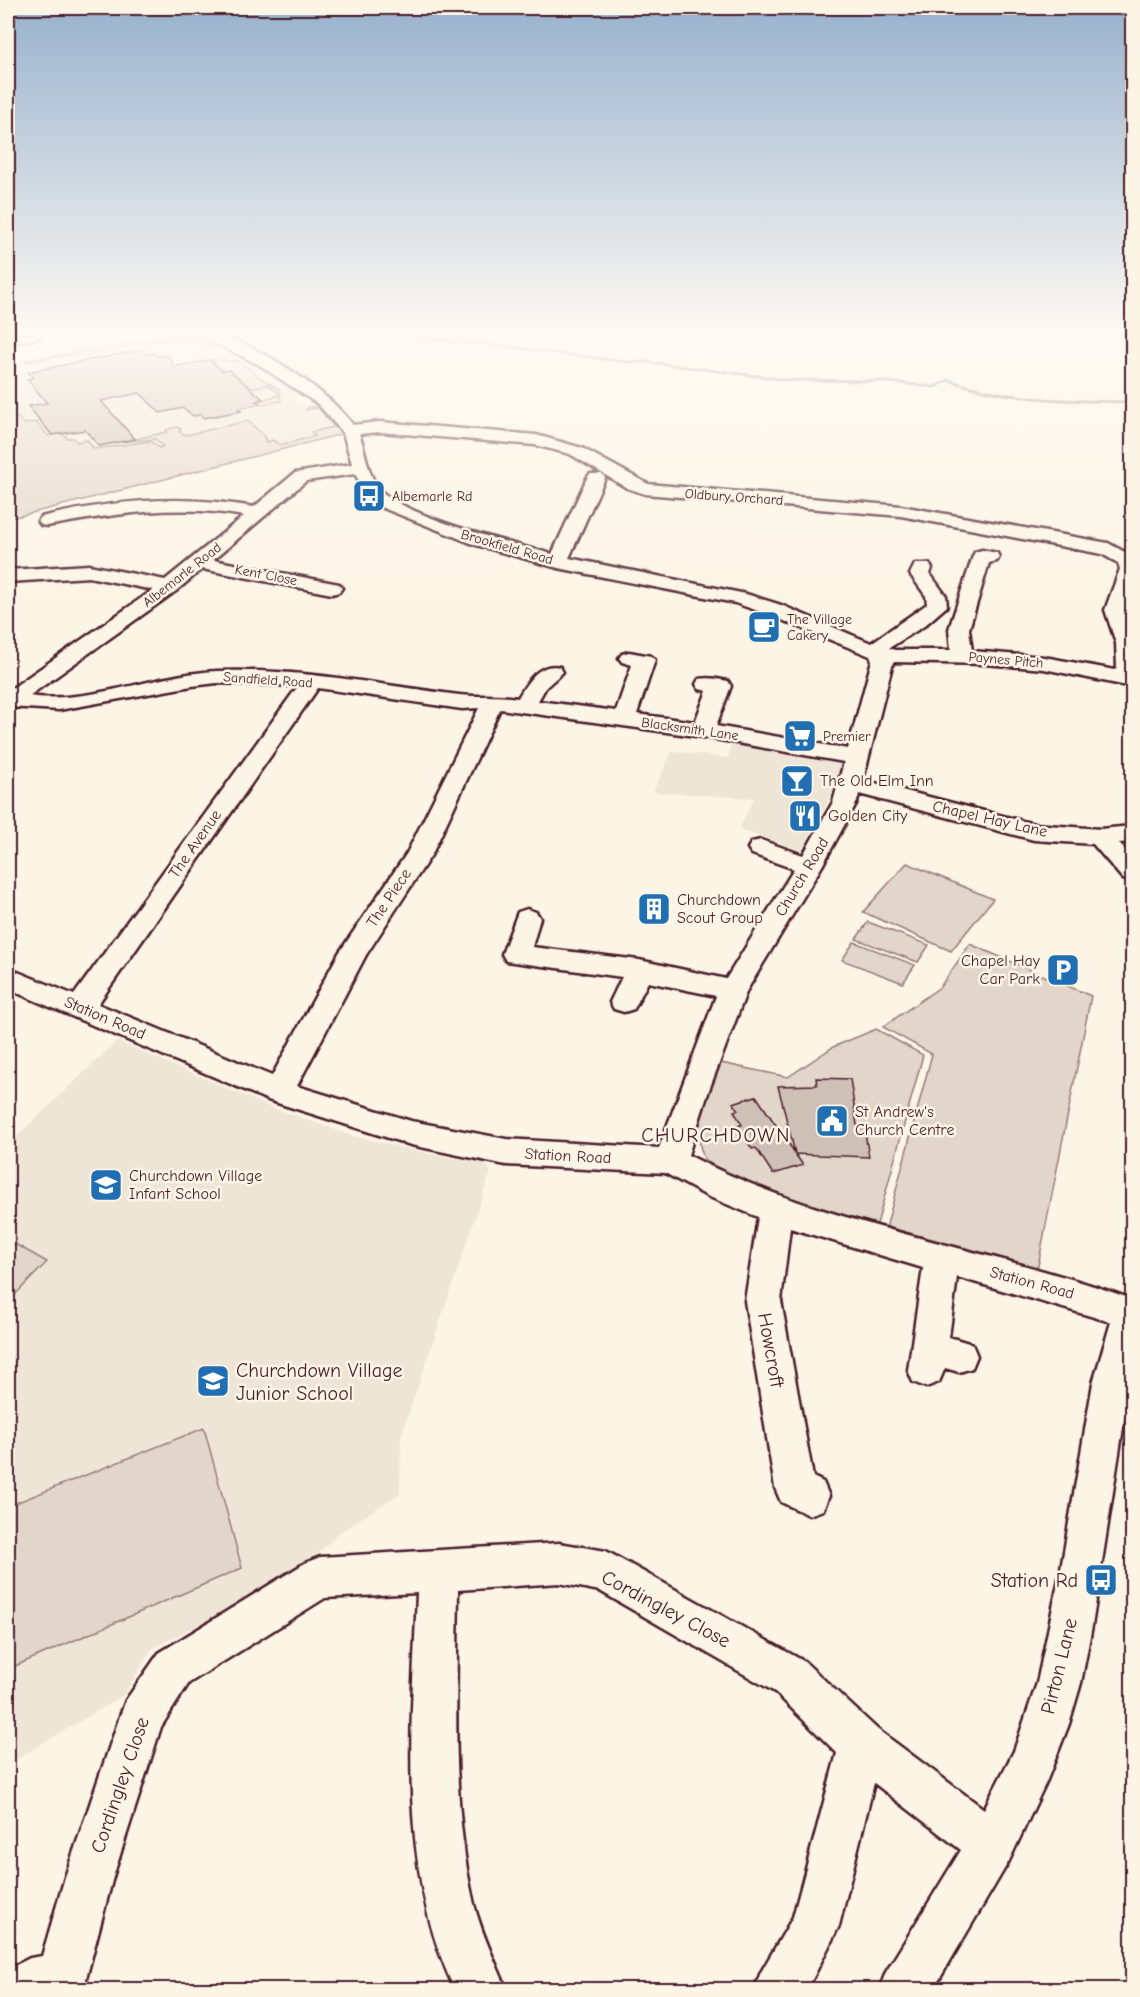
<svg xmlns="http://www.w3.org/2000/svg" width="1140" height="1997" viewBox="0 0 1140 1997" font-family="'Comic Neue',sans-serif">
  <style>
    .built { fill: #eee5d7 }
    .green { fill: #e2d5ca; stroke: #967a7a; stroke-width: 1.5 }
    .lines { fill: none; stroke-linecap: round; stroke-linejoin: round }
    .stream { stroke: #917474; stroke-width: 3 }
    .building { fill: #cfc0b7; stroke: #4a1f2b; stroke-width: 1.5 }
    .minor-casing { stroke: #4a1f2b; stroke-width: 5 }
    .minor { fill: #fcf5e5; fill-rule: evenodd }
    .labels { text-anchor: middle; dominant-baseline: central; stroke-width: 5; stroke-linejoin: round; paint-order: stroke }
    .far-poi-label { font-size: 14px; fill: #4a1f2b; stroke: #fcf5e5; text-anchor: start }
    .far-street-label { font-size: 14px; fill: #4a1f2b; stroke: #fcf5e5 }
    .poi-label { font-size: 16px; fill: #4a1f2b; stroke: #fcf5e5; text-anchor: start }
    .street-label { font-size: 16px; fill: #4a1f2b; stroke: #fcf5e5 }
    .quarter-label { font-size: 20px; letter-spacing: 1.5px; fill: #4a1f2b; stroke: #fcf5e5 }
    .near-street-label { font-size: 20px; fill: #4a1f2b; stroke: #fcf5e5 }
    .near-poi-label { font-size: 20px; fill: #4a1f2b; stroke: #fcf5e5; text-anchor: start }
  </style>
  <rect width="100%" height="100%" fill="#fcf5e5"/>
  <filter id="ink" filterUnits="userSpaceOnUse"><feTurbulence type="fractalNoise" baseFrequency=".0167" numOctaves="2"/><feDisplacementMap in="SourceGraphic" scale="12" xChannelSelector="R" yChannelSelector="G"/><feConvolveMatrix kernelMatrix="1 2 1 2 8 2 1 2 1" color-interpolation-filters="sRGB"/></filter>
  <g filter="url(#ink)">
    <!-- built -->
    <path class="built" d="M193,335L214,343L218,347L215,353L222,356H243L263,369L254,370L262,379L271,376L289,385L298,392L293,399L296,403L320,408L342,434L8,519V370L11,362Z
      M732,739L842,761L844,764L826,807L801,851L739,829L754,798L653,792L672,751L728,758Z
      M117,1041L268,1106L350,1135L430,1154L485,1163L491,1171L401,1436L400,1493L336,1535L302,1570L152,1649L124,1695L8,1764V1145Z"/>
    <!-- green -->
    <path class="green" d="M187,335C198,335 211,340 218,347L204,345L210,342L192,336L121,346L125,348L85,356L74,354L26,362L25,360Z
      M210,360L239,361L265,381L279,389L281,401L261,405L256,401L281,395L268,385L251,388L246,384L235,386L229,370L222,371Z
      M12,401L15,405L10,408L12,414L25,424L36,422L48,436L62,433L67,438H73L77,442L87,440L94,449L151,441L159,448L163,446L155,439L122,442L167,432L166,430L177,427L181,429L179,432L186,435L248,421L264,436L266,443L272,440L280,445L315,436L311,432L334,427L318,408L306,410L309,406L320,408L342,434L8,519V402Z
      M907,863L993,899L951,951L863,912Z
      M868,922L929,945L918,962L856,939Z
      M854,942L915,965L903,983L842,960Z
      M970,944L1091,996L1035,1281L885,1232L932,1054L883,1027L940,987Z
      M876,1029L923,1055L876,1228L735,1180L704,1159L700,1146L699,1125L716,1062L788,1077L833,1047Z
      M8,1240L47,1262L8,1302Z
      M204,1428L242,1568L8,1669V1506Z"/>
    <g class="lines">
      <!-- stream -->
      <path class="stream" d="M413,338L476,343L628,362H647L788,380L879,381L935,387L948,380C1008,401 1069,401 1132,402"/>
    </g>
    <!-- building -->
    <path class="building" d="M141,350L147,354L154,353L158,357L169,355L173,367L210,360L222,371L229,370L263,399L256,401L260,404L238,409L241,411L204,418L200,415L193,416L183,408L160,413L140,393L101,401L135,439L99,446L85,430L52,435L28,406L47,403L27,379L33,378L28,372Z
      M816,1078L850,1079L857,1125L864,1126L869,1157L795,1154L803,1165L773,1174L756,1148L752,1149L737,1126L742,1125L734,1111L738,1110L733,1103L756,1096L795,1153L778,1086L817,1085Z"/>
    <g class="lines">
      <defs>
        <path id="minor" d="M8,335H42L35,339L8,343Z
          M198,335C206,335 215,334 222,336C263,348 327,390 353,425L380,422L536,435L582,448L648,484L901,506L1108,543L1132,556V589L1125,610L1132,632V687L1044,669L985,664L893,662L863,780L1034,824L1100,829L1132,826V842L1119,843L1132,858V881L1123,879L1093,844L1034,840L859,794L857,802L822,866L747,990L709,1090L688,1155C828,1228 985,1246 1132,1299V1370L1092,1626L1081,1683L1069,1724L1047,1780L1009,1861L933,1990H879L886,1972L961,1850L874,1783L839,1926L807,1990H754L761,1972L793,1917L837,1753L775,1692L600,1591L559,1583L458,1590C457,1695 450,1801 474,1904C482,1935 495,1961 507,1990H455C396,1867 412,1724 417,1593L325,1598L189,1683L161,1727L113,1877L86,1979V1990H8V1969L30,1958L42,1956L65,1877L120,1716L126,1700L159,1653L305,1563L320,1557L559,1543L606,1551L805,1662L877,1729L984,1809L1014,1751L1037,1683L1061,1569L1093,1383L1111,1322L957,1277L949,1337L972,1344L977,1356L972,1368L959,1372L945,1368L939,1382L926,1387L913,1382L908,1370L923,1268L790,1228L781,1301L813,1477L823,1482L829,1496L823,1510L809,1515L781,1502L775,1488L745,1301L758,1217L707,1196L665,1173L506,1165L411,1145L268,1100L8,989V968L74,995L298,686L217,683L192,686L59,710L8,707V691L153,590L89,577L8,582V570L89,565L165,580L244,516C177,504 113,514 47,526L41,525L38,521L41,517C112,500 182,494 254,507L295,473L352,464L343,433L319,405L258,364ZM380,432L535,445L570,454L627,488L645,494L901,516L1102,554L1118,563L1120,569L1105,610L1116,643L1117,667L1115,670L1044,657L972,651L969,629L989,563L997,561L999,557L997,553L982,550L975,552L973,556L949,629L951,650H895L889,648L924,626L947,606L946,596L930,574L932,568L929,564H915L910,574L926,596L927,604L871,643L781,605L746,594L569,558L605,478L602,474H590L587,478L552,554C514,544 406,517 380,490C367,475 366,451 359,434ZM355,474L368,497L383,508L473,544L558,568L735,603L767,614L870,656L872,660L848,749L716,726L731,686L728,681C718,679 709,677 699,679L696,684L699,689L707,691L695,722L637,714L655,660L651,656L629,652L622,654L619,658L622,662L632,665L616,711L538,701L546,687L563,672L560,667C539,662 527,682 518,698C498,695 478,697 459,695C379,685 300,668 218,671C158,673 88,705 29,696L176,591L202,569L332,594L339,592L342,588L339,584L213,560L306,481ZM318,688L462,709L479,708L407,853L339,953L272,1076L98,1004ZM500,709L703,737L844,762L833,802L803,855L761,840L752,842L748,848L752,854L794,869L726,979L639,960L532,947L540,918L536,912L527,909L518,912L502,954L506,961L622,977L610,1002L614,1009L624,1012L634,1009L648,982L716,996L659,1148L506,1139L411,1121L297,1086L366,955L432,854Z"/>
      </defs>
      <!-- minor casing -->
      <use href="#minor" class="minor-casing"/>
      <!-- minor -->
      <use href="#minor" class="minor"/>
    </g>
  </g>
  <!-- sky -->
  <linearGradient id="sky" x2="0" y2="1"><stop stop-color="#98b1cd"/><stop offset="0.54" stop-color="#fefaf3"/><stop offset="1" stop-color="#fefaf3" stop-opacity="0"/></linearGradient>
  <rect width="1140" height="615" fill="url(#sky)"/>
  <!-- icons -->
  <defs>
    <symbol id="bus-square" viewBox="-11 -11 22 22"><rect x="-9" y="-9" width="18" height="18" rx="4" fill="#1f6fb2" stroke="#fcf5e5"/><path d="M-5-6H5V4H4V6H2V4H-2V6H-4V4H-5ZM-3.5-4V0h7V-4ZM-3.5 1.2v1.5H-2V1.2ZM2 1.2v1.5H3.5V1.2Z" fill="#fff"/></symbol>
    <symbol id="cafe-square" viewBox="-11 -11 22 22"><rect x="-9" y="-9" width="18" height="18" rx="4" fill="#1f6fb2" stroke="#fcf5e5"/><path d="M-5.5-4.5H6V0H3Q3 3.5 0 3.5H-2.5Q-5.5 3.5-5.5 0ZM3-3.2v2h1.7v-2ZM-6 4.5H4V6H-6Z" fill="#fff"/></symbol>
    <symbol id="supermarket-square" viewBox="-11 -11 22 22"><rect x="-9" y="-9" width="18" height="18" rx="4" fill="#1f6fb2" stroke="#fcf5e5"/><path d="M-6-5.5h2.5l.6 2H6L4.5 2H-2.5L-4.4-4H-6ZM-1.5 3.2a1.3 1.3 0 1 0 .1 0ZM3 3.2a1.3 1.3 0 1 0 .1 0Z" fill="#fff"/></symbol>
    <symbol id="bar-square" viewBox="-11 -11 22 22"><rect x="-9" y="-9" width="18" height="18" rx="4" fill="#1f6fb2" stroke="#fcf5e5"/><path d="M-6-5H6L.8 .8V4.5H3.5V6h-7V4.5H-.8V.8Z" fill="#fff"/></symbol>
    <symbol id="restaurant-square" viewBox="-11 -11 22 22"><rect x="-9" y="-9" width="18" height="18" rx="4" fill="#1f6fb2" stroke="#fcf5e5"/><path d="M-5-6h1v4h1v-4h1v4h1v-4h1v5L-1.5 .5V6h-2V.5L-5-1ZM5-6V6H3V1.5H1.5Q1.5-4 5-6Z" fill="#fff"/></symbol>
    <symbol id="building-square" viewBox="-11 -11 22 22"><rect x="-9" y="-9" width="18" height="18" rx="4" fill="#1f6fb2" stroke="#fcf5e5"/><path d="M-4-6H4V6H1V3H-1V6H-4ZM-2.5-4.3h1.7v1.8h-1.7ZM.8-4.3h1.7v1.8H.8ZM-2.5-1h1.7V.8h-1.7ZM.8-1h1.7V.8H.8Z" fill="#fff"/></symbol>
    <symbol id="parking-square" viewBox="-11 -11 22 22"><rect x="-9" y="-9" width="18" height="18" rx="4" fill="#1f6fb2" stroke="#fcf5e5"/><path d="M-3.5-5.5H1a3.5 3.5 0 0 1 0 7H-1V5.5H-3.5ZM-1-3.4V-.6H.8a1.4 1.4 0 0 0 0-2.8Z" fill="#fff"/></symbol>
    <symbol id="civic-square" viewBox="-11 -11 22 22"><rect x="-9" y="-9" width="18" height="18" rx="4" fill="#1f6fb2" stroke="#fcf5e5"/><path d="M-.6-6.5H3V-4.5H.6V-3L4-1V1h2V6H-6V1h2V-1L-.6-3ZM-1.2 2.5V6h2.4V2.5Z" fill="#fff"/></symbol>
    <symbol id="school-square" viewBox="-11 -11 22 22"><rect x="-9" y="-9" width="18" height="18" rx="4" fill="#1f6fb2" stroke="#fcf5e5"/><path d="M0-5L7-2L0 1L-7-2ZM-4 1L0 2.5L4 1V4Q0 6-4 4Z" fill="#fff"/></symbol>
  </defs>
  <g fill-rule="evenodd">
    <use href="#bus-square" x="350" y="477" width="38" height="38"/>
    <use href="#cafe-square" x="745" y="608" width="38" height="38"/>
    <use href="#supermarket-square" x="781" y="717" width="38" height="38"/>
    <use href="#bar-square" x="778" y="762" width="38" height="38"/>
    <use href="#restaurant-square" x="786" y="797" width="38" height="38"/>
    <use href="#building-square" x="635" y="890" width="38" height="38"/>
    <use href="#parking-square" x="1044" y="951" width="38" height="38"/>
    <use href="#civic-square" x="813" y="1102" width="38" height="38"/>
    <use href="#school-square" x="87" y="1166" width="38" height="38"/>
    <use href="#school-square" x="194" y="1362" width="38" height="38"/>
    <use href="#bus-square" x="1082" y="1561" width="38" height="38"/>
  </g>
  <g class="labels">
    <!-- far-poi labels -->
    <g class="far-poi-label">
      <text x="392" y="496">Albemarle Rd</text>
      <text x="787" y="619">The Village<tspan x="787" dy="16">Cakery</tspan></text>
      <text x="823" y="736">Premier</text>
    </g>
    <!-- far-street labels -->
    <g class="far-street-label">
      <text transform="translate(734 497) rotate(4)">Oldbury Orchard</text>
      <text transform="translate(507 547) rotate(16)">Brookfield Road</text>
      <text transform="translate(182 575) rotate(-38)">Albemarle Road</text>
      <text transform="translate(266 575) rotate(11)">Kent Close</text>
      <text transform="translate(1006 660) rotate(5)">Paynes Pitch</text>
      <text transform="translate(268 680) rotate(4)">Sandfield Road</text>
      <text transform="translate(690 729) rotate(8)">Blacksmith Lane</text>
    </g>
    <!-- poi labels -->
    <g class="poi-label">
      <text x="820" y="781">The Old Elm Inn</text>
      <text x="828" y="816">Golden City</text>
      <text x="677" y="900">Churchdown<tspan x="677" dy="18">Scout Group</tspan></text>
      <text x="1040" y="961" text-anchor="end">Chapel Hay<tspan x="1040" dy="18">Car Park</tspan></text>
      <text x="855" y="1112">St Andrew's<tspan x="855" dy="18">Church Centre</tspan></text>
      <text x="129" y="1176">Churchdown Village<tspan x="129" dy="18">Infant School</tspan></text>
    </g>
    <!-- street labels -->
    <g class="street-label">
      <text transform="translate(990 819) rotate(13)">Chapel Hay Lane</text>
      <text transform="translate(195 844) rotate(-55)">The Avenue</text>
      <text transform="translate(802 877) rotate(-59)">Church Road</text>
      <text transform="translate(389 898) rotate(-56)">The Piece</text>
      <text transform="translate(105 1018) rotate(23)">Station Road</text>
      <text transform="translate(568 1156) rotate(3)">Station Road</text>
      <text transform="translate(1032 1283) rotate(15)">Station Road</text>
    </g>
    <!-- quarter labels -->
    <g class="quarter-label">
      <text x="716" y="1135">CHURCHDOWN</text>
    </g>
    <!-- near-street labels -->
    <g class="near-street-label">
      <text transform="translate(771 1350) rotate(80)">Howcroft</text>
      <text transform="translate(666 1609) rotate(28)">Cordingley Close</text>
      <text transform="translate(1059 1666) rotate(-76)">Pirton Lane</text>
      <text transform="translate(120 1785) rotate(-71)">Cordingley Close</text>
    </g>
    <!-- near-poi labels -->
    <g class="near-poi-label">
      <text x="236" y="1370">Churchdown Village<tspan x="236" dy="23">Junior School</tspan></text>
      <text x="1078" y="1580" text-anchor="end">Station Rd</text>
    </g>
  </g>
  <!-- margin -->
  <rect width="1140" height="1997" fill="none" stroke="#fcf5e5" stroke-width="30"/>
  <rect x="15" y="15" width="1110" height="1967" fill="none" stroke="#4a1f2b" stroke-width="2" filter="url(#ink)"/>
</svg>
